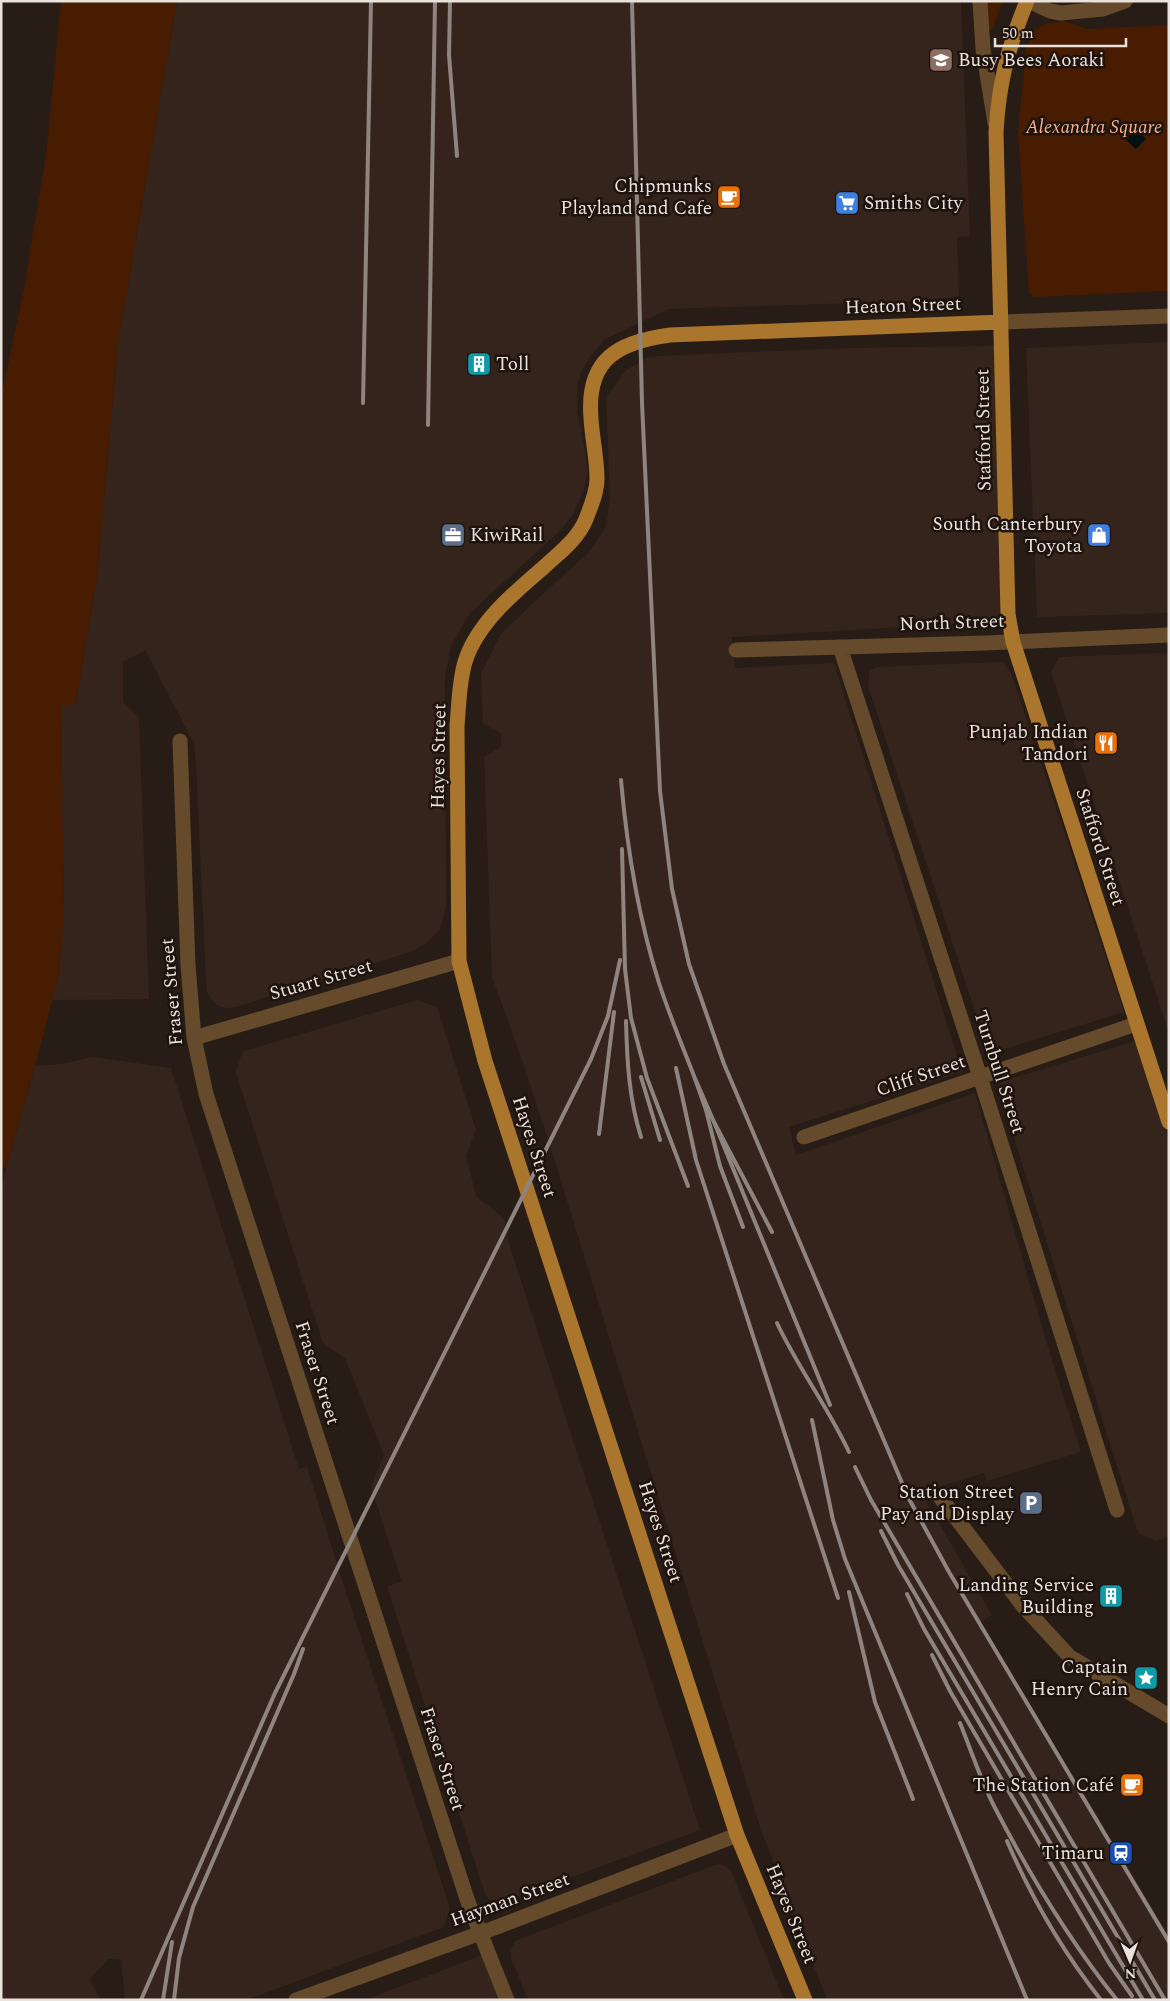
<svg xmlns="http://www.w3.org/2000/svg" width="1170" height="2001" viewBox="0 0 1170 2001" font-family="Spectral,serif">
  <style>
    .built { fill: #35241b }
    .green { fill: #481c00 }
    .water { fill: #011013 }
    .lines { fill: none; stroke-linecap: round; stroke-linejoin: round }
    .minor { stroke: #654b2b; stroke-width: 15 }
    .major { stroke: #aa752c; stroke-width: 15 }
    .rail { stroke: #8f8580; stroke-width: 4 }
    .labels { text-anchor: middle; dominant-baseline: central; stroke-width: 5; stroke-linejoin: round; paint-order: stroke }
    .poi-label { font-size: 19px; fill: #eae2dd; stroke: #1e130d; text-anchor: end }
    .park-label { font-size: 19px; font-style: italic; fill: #f7b28c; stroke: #1e130d }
    .street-label { font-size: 19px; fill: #eae2dd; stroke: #1e130d }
  </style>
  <rect width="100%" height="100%" fill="#281c16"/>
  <!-- built -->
  <path class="built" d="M177,1H961L970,236L957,237L959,297L909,301L668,309L604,340L590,357L582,370L578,382L577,409L588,469L584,489L574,513L562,529L470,613L451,646L445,677L446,907L440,929L424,945L413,951L236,1007L225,1008L217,1005L211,999L207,992L206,981L196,764L194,743L145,650L123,662V702L139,717L149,999L52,1000L58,978L64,915L61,705L76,703L97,577L118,343Z
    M1169,342V613L1037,617L1026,348Z
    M995,346L1006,621L732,637L735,668L834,663L962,1072L789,1127L796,1155L975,1093L1047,1344L1081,1452L987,1481L984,1473L935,1488L929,1490L926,1501L992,1615L981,1622L1169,1936V2000H827L761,1830L552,1152L520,1054L492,977L484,757L501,747V733L483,724L481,673L501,634L534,602L587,554L606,527L610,496L606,397L626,370L648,357L658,356L849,348Z
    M1169,653V1033L1051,672L1059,657Z
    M1003,662L1011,673L1124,1012L989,1054L868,686L869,672L877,667Z
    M417,1000L437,1007L476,1130L466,1156L476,1196L504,1218L510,1247L700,1830L504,1902L489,1900L485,1894L387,1586L402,1582L371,1487L384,1455L345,1358L323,1343L236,1073L239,1060L244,1051Z
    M1138,1040L1169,1141V1537L1156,1541L1138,1533L997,1083Z
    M92,1057L171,1068L299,1469L307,1467L341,1577L450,1908L444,1927L246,2000H125L121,1959H108L90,1979L101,2000H1V1191L6,1168L35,1066L61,1064Z
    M720,1864L727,1867L732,1873L784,2000H528L511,1958V1949L515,1941L712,1866Z
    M482,1955L499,2000H365Z"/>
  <!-- green -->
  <path class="green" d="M61,1H177L118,343L97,577L76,703L61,706L64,915L58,978L35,1066L6,1168L1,1167V397L23,295L46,156Z
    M986,1H1003L992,29L990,30L987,29Z
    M1064,21L1087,29L1169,25V291L1034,297L1029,292L1018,132L1026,48L1034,31L1045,24Z"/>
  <!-- water -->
  <path class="water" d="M1136,128L1146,139L1136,149L1125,139Z"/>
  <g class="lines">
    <!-- minor -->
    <path class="minor" d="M980,1L983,49L995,123
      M1029,1L1050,11L1061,13L1103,9L1125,1
      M1001,322L1169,316
      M840,647L980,1077L1117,1510
      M736,650L986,643L1169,635
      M180,741L188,965L194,1038L206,1094L468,1902L507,2000
      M194,1038L459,961
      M804,1137L1136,1024
      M940,1497L1023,1606L1070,1657L1169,1716
      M296,2000L497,1927L737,1835"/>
    <!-- major -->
    <path class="major" d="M1027,1C1008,48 999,81 996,132L1008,614L1013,642L1169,1122
      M805,2000L737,1835L485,1061L459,961L457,726C459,704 459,682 465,662C477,623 515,592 544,567C560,552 578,539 586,519C591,506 597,492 597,479C597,458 592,438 591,418C586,359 618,342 670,335L1001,322"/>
    <!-- rail -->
    <path class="rail" d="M450,1L449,55L457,156
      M632,1L642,403L660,791L672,889L689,964L724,1064L908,1497L949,1572L1169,1942
      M363,403L371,1
      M428,425L435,1
      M621,780C627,848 638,917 659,983C669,1014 682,1045 694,1076
      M622,849L625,969L631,1018L647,1078L688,1186
      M626,1021C627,1061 629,1099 641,1137
      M676,1068L696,1160L838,1598
      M641,1077L660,1140
      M714,1122L694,1076L706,1110L720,1166L743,1227
      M599,1134L614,1012
      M772,1232L714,1122L830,1405
      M777,1323C798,1368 828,1407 849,1452
      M812,1420L833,1520L845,1559L1027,2000
      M855,1467L871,1500L1165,2000
      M881,1531L898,1565L1155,2000
      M849,1592L875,1702L913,1799
      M907,1594L924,1629L1143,2000
      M932,1655L950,1691L1109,1963L1132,1996
      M960,1723C971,1750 980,1778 993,1804C1028,1872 1069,1940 1117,2000
      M1007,1841C1032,1899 1062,1951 1101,2000
      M141,2000L275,1693L591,1059L608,1016L620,960
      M163,2000L172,1942
      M174,2000L179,1958L193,1907L294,1674L303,1649"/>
  </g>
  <!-- icons -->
  <defs>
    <symbol id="school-square" viewBox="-11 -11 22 22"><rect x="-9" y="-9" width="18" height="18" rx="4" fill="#8d6e63" stroke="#1e130d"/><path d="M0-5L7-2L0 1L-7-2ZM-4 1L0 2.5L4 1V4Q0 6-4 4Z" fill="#fff"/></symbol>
    <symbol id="cafe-square" viewBox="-11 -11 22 22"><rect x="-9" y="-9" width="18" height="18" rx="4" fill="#e8710a" stroke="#1e130d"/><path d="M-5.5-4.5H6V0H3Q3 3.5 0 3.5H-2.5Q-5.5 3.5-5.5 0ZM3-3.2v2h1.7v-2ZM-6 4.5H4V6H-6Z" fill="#fff"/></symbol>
    <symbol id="supermarket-square" viewBox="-11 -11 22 22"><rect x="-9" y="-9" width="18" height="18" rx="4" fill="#3f7fe0" stroke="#1e130d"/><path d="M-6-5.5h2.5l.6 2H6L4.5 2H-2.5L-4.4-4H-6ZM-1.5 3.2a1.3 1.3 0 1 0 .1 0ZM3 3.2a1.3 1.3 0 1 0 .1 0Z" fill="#fff"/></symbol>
    <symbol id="building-square" viewBox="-11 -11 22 22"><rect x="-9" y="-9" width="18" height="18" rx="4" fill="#0f9aa8" stroke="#1e130d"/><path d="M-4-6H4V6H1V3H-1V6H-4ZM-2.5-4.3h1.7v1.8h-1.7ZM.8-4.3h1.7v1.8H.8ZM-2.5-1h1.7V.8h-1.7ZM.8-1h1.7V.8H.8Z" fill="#fff"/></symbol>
    <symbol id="office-square" viewBox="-11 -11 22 22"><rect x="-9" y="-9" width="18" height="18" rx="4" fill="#5c6f8a" stroke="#1e130d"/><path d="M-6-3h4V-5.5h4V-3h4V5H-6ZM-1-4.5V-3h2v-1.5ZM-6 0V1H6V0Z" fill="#fff"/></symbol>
    <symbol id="shop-square" viewBox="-11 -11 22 22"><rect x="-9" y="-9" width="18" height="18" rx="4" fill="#3f7fe0" stroke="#1e130d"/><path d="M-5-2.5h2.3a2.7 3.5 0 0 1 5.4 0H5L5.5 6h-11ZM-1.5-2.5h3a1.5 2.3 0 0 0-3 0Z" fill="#fff"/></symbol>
    <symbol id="restaurant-square" viewBox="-11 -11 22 22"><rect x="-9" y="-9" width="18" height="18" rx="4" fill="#e8710a" stroke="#1e130d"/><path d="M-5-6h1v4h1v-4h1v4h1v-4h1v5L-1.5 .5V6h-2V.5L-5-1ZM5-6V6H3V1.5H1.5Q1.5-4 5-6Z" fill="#fff"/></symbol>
    <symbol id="parking-square" viewBox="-11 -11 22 22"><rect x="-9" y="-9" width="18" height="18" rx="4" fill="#5c6f8a" stroke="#1e130d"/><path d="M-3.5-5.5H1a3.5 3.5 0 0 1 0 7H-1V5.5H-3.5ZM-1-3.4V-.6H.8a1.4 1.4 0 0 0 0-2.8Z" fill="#fff"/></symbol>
    <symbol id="sight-square" viewBox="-11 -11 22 22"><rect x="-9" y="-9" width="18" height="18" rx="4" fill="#0f9aa8" stroke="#1e130d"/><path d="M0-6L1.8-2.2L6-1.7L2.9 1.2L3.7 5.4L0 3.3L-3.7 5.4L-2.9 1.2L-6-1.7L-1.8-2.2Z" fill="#fff"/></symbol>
    <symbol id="station-square" viewBox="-11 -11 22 22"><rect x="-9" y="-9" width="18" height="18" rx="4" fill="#1a4fb4" stroke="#1e130d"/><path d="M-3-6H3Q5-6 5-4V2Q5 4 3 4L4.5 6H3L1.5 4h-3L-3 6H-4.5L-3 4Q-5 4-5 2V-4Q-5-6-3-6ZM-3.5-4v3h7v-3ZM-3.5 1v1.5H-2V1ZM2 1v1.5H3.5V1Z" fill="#fff"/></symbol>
  </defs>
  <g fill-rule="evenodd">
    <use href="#school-square" x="927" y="46" width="28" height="28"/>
    <use href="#cafe-square" x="715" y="183" width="28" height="28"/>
    <use href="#supermarket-square" x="833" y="189" width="28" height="28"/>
    <use href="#building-square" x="465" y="350" width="28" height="28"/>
    <use href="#office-square" x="439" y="521" width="28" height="28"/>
    <use href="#shop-square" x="1085" y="521" width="28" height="28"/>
    <use href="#restaurant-square" x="1092" y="729" width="28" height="28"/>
    <use href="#parking-square" x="1017" y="1489" width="28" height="28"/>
    <use href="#building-square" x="1097" y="1582" width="28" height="28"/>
    <use href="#sight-square" x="1132" y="1664" width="28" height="28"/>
    <use href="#cafe-square" x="1118" y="1771" width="28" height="28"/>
    <use href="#station-square" x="1107" y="1839" width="28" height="28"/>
  </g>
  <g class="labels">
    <!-- poi labels -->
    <g class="poi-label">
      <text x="958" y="60" text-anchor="start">Busy Bees Aoraki</text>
      <text x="712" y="186">Chipmunks<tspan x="712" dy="22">Playland and Cafe</tspan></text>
      <text x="864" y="203" text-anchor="start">Smiths City</text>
      <text x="496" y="364" text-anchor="start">Toll</text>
      <text x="1082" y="524">South Canterbury<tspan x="1082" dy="22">Toyota</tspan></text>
      <text x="470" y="535" text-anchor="start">KiwiRail</text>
      <text x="1088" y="732">Punjab Indian<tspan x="1088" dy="22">Tandori</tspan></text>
      <text x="1014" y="1492">Station Street<tspan x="1014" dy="22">Pay and Display</tspan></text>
      <text x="1094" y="1585">Landing Service<tspan x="1094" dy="22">Building</tspan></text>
      <text x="1128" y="1667">Captain<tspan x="1128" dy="22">Henry Cain</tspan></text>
      <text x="1114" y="1785">The Station Café</text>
      <text x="1104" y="1853">Timaru</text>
    </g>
    <!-- park labels -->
    <g class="park-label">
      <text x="1094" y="127">Alexandra Square</text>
    </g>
    <!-- street labels -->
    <g class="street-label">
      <text transform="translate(903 306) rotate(-2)">Heaton Street</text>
      <text transform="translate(984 430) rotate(-91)">Stafford Street</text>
      <text transform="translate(952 623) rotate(-2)">North Street</text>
      <text transform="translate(439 756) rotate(-89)">Hayes Street</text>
      <text transform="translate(1100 847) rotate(72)">Stafford Street</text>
      <text transform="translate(321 980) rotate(-16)">Stuart Street</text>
      <text transform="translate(172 992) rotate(-95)">Fraser Street</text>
      <text transform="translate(999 1072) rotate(72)">Turnbull Street</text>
      <text transform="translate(921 1076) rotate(-19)">Cliff Street</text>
      <text transform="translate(534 1147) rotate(72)">Hayes Street</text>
      <text transform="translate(317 1373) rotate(72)">Fraser Street</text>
      <text transform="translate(660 1532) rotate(72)">Hayes Street</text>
      <text transform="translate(442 1759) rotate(72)">Fraser Street</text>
      <text transform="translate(510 1900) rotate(-20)">Hayman Street</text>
      <text transform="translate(791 1914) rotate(68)">Hayes Street</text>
    </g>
  </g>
  <!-- border -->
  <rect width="1170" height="2001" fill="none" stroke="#eae2dd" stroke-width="5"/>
  <!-- north arrow -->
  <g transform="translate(1130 1961) rotate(178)" stroke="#1e130d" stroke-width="4" paint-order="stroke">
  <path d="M0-4L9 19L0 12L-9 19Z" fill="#eae2dd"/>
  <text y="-8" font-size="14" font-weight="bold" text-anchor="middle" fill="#eae2dd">N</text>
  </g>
  <!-- scale -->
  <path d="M995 38v8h131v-8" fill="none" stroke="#eae2dd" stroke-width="2.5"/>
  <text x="1002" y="38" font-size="15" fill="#eae2dd" stroke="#1e130d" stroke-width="4" paint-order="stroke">50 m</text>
</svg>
